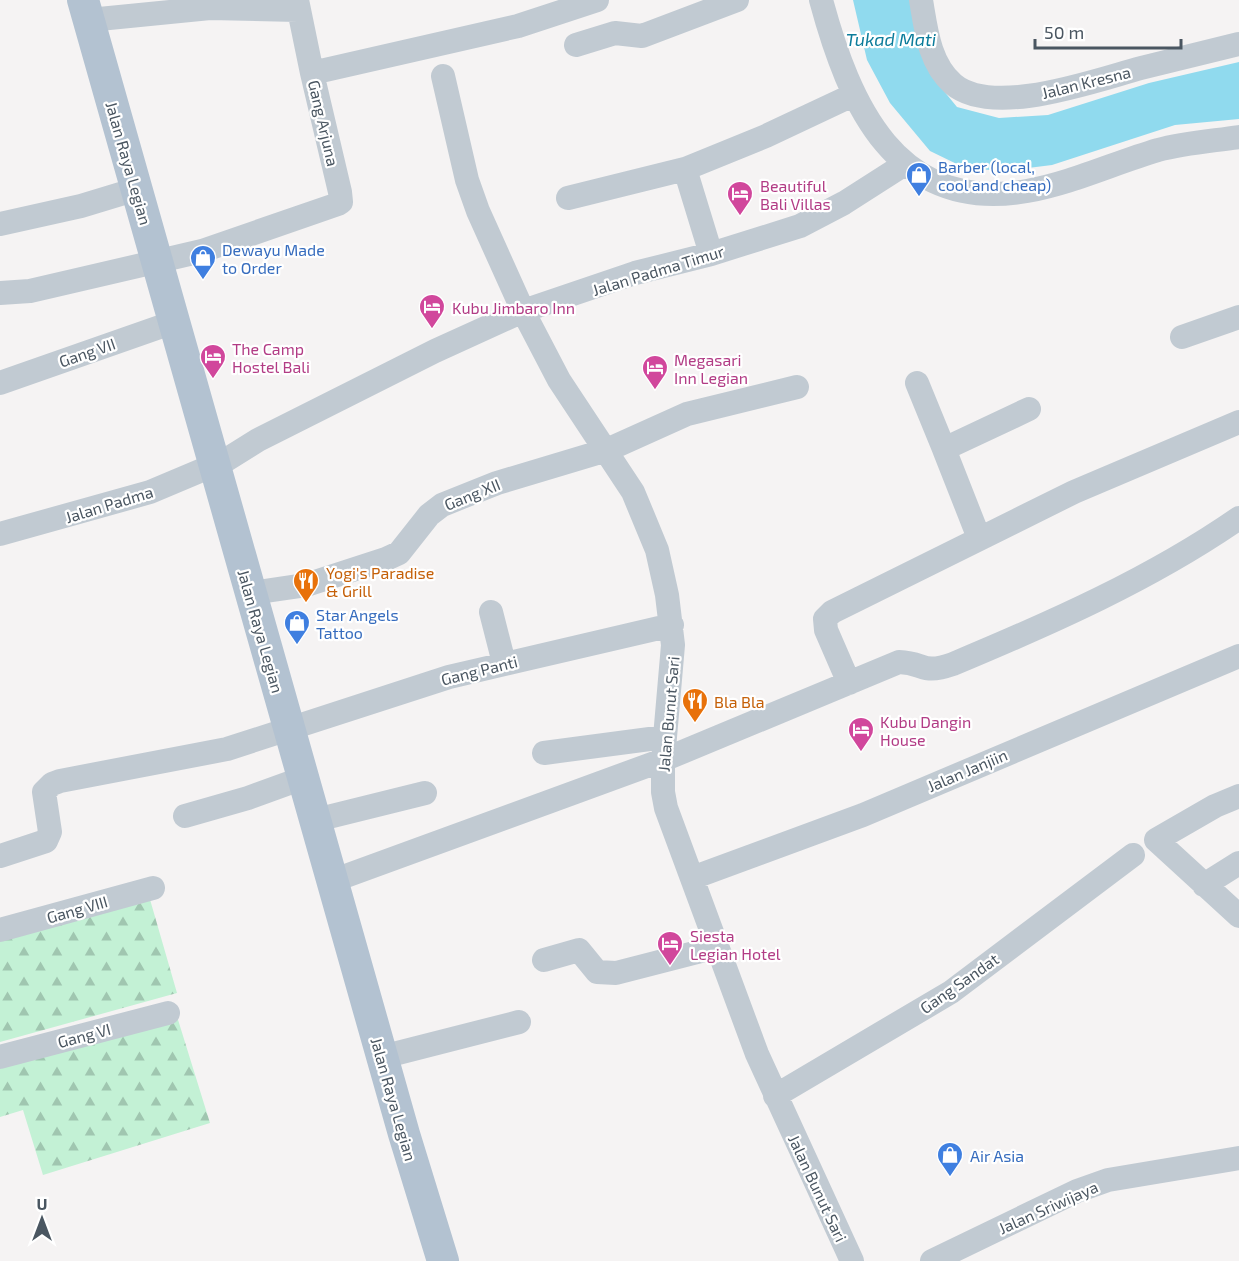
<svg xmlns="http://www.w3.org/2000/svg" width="1239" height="1261" viewBox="0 0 1239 1261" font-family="'Exo 2',sans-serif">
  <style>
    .forest { fill: url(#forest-firs) }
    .water { fill: #90daee }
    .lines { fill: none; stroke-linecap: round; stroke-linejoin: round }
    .minor { stroke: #c1cad2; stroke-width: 24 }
    .major { stroke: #b3c2d1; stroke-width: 32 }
    .labels { text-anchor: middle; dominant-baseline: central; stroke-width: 4.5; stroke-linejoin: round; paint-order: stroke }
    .street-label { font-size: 16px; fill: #4a5661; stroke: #fff }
    .shop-label { font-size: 16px; fill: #366cbe; stroke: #fff; text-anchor: start }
    .hotel-label { font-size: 16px; fill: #b23c85; stroke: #fff; text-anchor: start }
    .food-label { font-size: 16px; fill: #c56008; stroke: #fff; text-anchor: start }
    .water-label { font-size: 18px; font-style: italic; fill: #0c7c9b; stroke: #fff }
  </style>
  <defs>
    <pattern id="forest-firs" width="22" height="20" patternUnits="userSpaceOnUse" patternTransform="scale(1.5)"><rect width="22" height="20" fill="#c3f1d5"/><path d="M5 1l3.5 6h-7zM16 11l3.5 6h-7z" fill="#a0c6b0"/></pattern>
  </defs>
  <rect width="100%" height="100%" fill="#f5f3f3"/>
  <!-- forest -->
  <path class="forest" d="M149,896L177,993L0,1042V938Z
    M175,1010L210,1123L43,1175L23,1110L0,1117V1064Z"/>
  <!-- water -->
  <path class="water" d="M853,0H910L930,74L957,107L999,118L1048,115L1149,83L1239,62V119L1175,125L1052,165L1003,171L965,168L930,151L890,103L867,60Z"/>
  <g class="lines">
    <!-- minor -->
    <path class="minor" d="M297,0L312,73
      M821,0C849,104 896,214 1027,191C1072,183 1114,163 1158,150C1184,143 1212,141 1239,137
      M921,0C926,29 929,63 953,84C993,118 1096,80 1141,68C1173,60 1206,52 1239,44
      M89,20L210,8L298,10
      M576,45L615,33L642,36L737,0
      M443,76L467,180L478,211L523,311L559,380L633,492L657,550L667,595L673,645L663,760V792L666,808L757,1054L852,1261
      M685,169L711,254
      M568,198L685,169L766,136L853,95
      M0,224L81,206L137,189
      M0,293L30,291L202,251L338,204L341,202L340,192L312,73L518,26L597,0
      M1182,337L1239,317
      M0,383L174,322
      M917,383L944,449
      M0,534L150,492L226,460L258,440L435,351L523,311L635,273L711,254L800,226L844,203L905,164
      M979,538L944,449L1029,409
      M251,593L306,585L386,559L399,553L429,515L442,505L497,483L607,450L687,414L797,387
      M491,612L504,663
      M849,683L826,630L825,619L832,612L1074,492L1239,422
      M544,753L665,737
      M1239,796L1215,806L1156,840L1239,916
      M185,816L248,798L303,778
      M316,820L425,793
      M0,856L46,841L50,832L44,792L52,784L60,781L227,749L449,677L672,625
      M692,878L863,815L1239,656
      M332,881L663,760L899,662C926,663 921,675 953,664C1051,623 1151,579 1239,518
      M1204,885L1239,863
      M0,930L153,888
      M544,960L579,950L597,972L616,973L717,947
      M0,1057L168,1013
      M382,1057L519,1022
      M775,1096L951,992L1133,855
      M932,1261L1077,1191L1108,1180L1239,1158"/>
    <!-- major -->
    <path class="major" d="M83,0L404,1134L443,1261"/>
  </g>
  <!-- icons -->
  <defs>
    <symbol id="shop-pin" viewBox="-11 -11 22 30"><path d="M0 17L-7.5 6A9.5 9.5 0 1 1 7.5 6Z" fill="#3f7fe0" stroke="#fff"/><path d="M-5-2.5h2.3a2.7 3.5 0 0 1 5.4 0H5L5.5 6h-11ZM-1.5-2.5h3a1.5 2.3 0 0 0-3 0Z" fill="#fff"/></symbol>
    <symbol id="hotel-pin" viewBox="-11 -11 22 30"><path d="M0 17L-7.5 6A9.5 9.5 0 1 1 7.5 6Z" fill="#d1479c" stroke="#fff"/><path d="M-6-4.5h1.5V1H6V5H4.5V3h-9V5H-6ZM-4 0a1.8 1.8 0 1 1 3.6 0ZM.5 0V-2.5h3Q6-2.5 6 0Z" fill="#fff"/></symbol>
    <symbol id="restaurant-pin" viewBox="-11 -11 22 30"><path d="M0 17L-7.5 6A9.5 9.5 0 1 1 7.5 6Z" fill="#e8710a" stroke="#fff"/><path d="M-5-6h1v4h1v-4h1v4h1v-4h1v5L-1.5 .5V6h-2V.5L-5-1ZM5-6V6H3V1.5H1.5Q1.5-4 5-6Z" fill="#fff"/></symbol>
  </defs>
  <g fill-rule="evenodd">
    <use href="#shop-pin" x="904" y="160" width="30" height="40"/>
    <use href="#hotel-pin" x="725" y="179" width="30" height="40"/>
    <use href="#shop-pin" x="188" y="243" width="30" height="40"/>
    <use href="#hotel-pin" x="417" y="292" width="30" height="40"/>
    <use href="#hotel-pin" x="198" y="342" width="30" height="40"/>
    <use href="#hotel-pin" x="640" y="353" width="30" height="40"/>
    <use href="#restaurant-pin" x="291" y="566" width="30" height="40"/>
    <use href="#shop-pin" x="282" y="608" width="30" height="40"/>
    <use href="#restaurant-pin" x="680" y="686" width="30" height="40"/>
    <use href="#hotel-pin" x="846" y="715" width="30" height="40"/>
    <use href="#hotel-pin" x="655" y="929" width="30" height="40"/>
    <use href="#shop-pin" x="935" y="1140" width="30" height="40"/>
  </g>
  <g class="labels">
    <!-- street labels -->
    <g class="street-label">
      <text transform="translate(1086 82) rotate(-14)">Jalan Kresna</text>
      <text transform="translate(324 123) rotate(77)">Gang Arjuna</text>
      <text transform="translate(129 163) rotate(74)">Jalan Raya Legian</text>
      <text transform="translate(658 270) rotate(-17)">Jalan Padma Timur</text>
      <text transform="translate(87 352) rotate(-19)">Gang VII</text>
      <text transform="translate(472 494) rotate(-22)">Gang XII</text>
      <text transform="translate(109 504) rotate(-17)">Jalan Padma</text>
      <text transform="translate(261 631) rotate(74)">Jalan Raya Legian</text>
      <text transform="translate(479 670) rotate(-14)">Gang Panti</text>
      <text transform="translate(668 714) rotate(-85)">Jalan Bunut Sari</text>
      <text transform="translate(967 770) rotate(-23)">Jalan Janjiin</text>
      <text transform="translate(77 909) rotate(-16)">Gang VIII</text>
      <text transform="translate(959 983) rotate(-35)">Gang Sandat</text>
      <text transform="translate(84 1035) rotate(-15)">Gang VI</text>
      <text transform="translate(394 1099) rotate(74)">Jalan Raya Legian</text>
      <text transform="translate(818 1188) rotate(65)">Jalan Bunut Sari</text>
      <text transform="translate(1048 1207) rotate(-24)">Jalan Sriwijaya</text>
    </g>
    <!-- shop labels -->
    <g class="shop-label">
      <text x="938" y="166">Barber (local,<tspan x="938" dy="18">cool and cheap)</tspan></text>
      <text x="222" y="249">Dewayu Made<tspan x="222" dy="18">to Order</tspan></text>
      <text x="316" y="614">Star Angels<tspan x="316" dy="18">Tattoo</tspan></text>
      <text x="970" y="1155">Air Asia</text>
    </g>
    <!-- hotel labels -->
    <g class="hotel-label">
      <text x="760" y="185">Beautiful<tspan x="760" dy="18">Bali Villas</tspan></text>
      <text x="452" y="307">Kubu Jimbaro Inn</text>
      <text x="232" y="348">The Camp<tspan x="232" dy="18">Hostel Bali</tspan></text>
      <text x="674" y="359">Megasari<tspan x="674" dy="18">Inn Legian</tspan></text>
      <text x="880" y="721">Kubu Dangin<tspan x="880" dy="18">House</tspan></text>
      <text x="690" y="935">Siesta<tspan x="690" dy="18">Legian Hotel</tspan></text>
    </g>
    <!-- food labels -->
    <g class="food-label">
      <text x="326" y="572">Yogi's Paradise<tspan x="326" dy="18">&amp; Grill</tspan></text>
      <text x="714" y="701">Bla Bla</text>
    </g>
    <!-- water labels -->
    <g class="water-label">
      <text x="891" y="39">Tukad Mati</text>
    </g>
  </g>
  <!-- north arrow -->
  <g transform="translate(42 1219)" stroke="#ffffff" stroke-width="4.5" paint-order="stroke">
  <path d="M0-4.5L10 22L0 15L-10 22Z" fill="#4a5661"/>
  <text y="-9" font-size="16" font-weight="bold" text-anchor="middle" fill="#4a5661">U</text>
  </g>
  <!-- scale -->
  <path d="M1035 39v9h146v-9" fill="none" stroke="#4a5661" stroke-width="3"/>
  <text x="1044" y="39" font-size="18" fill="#4a5661" stroke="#ffffff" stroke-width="4.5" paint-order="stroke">50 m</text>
</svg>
